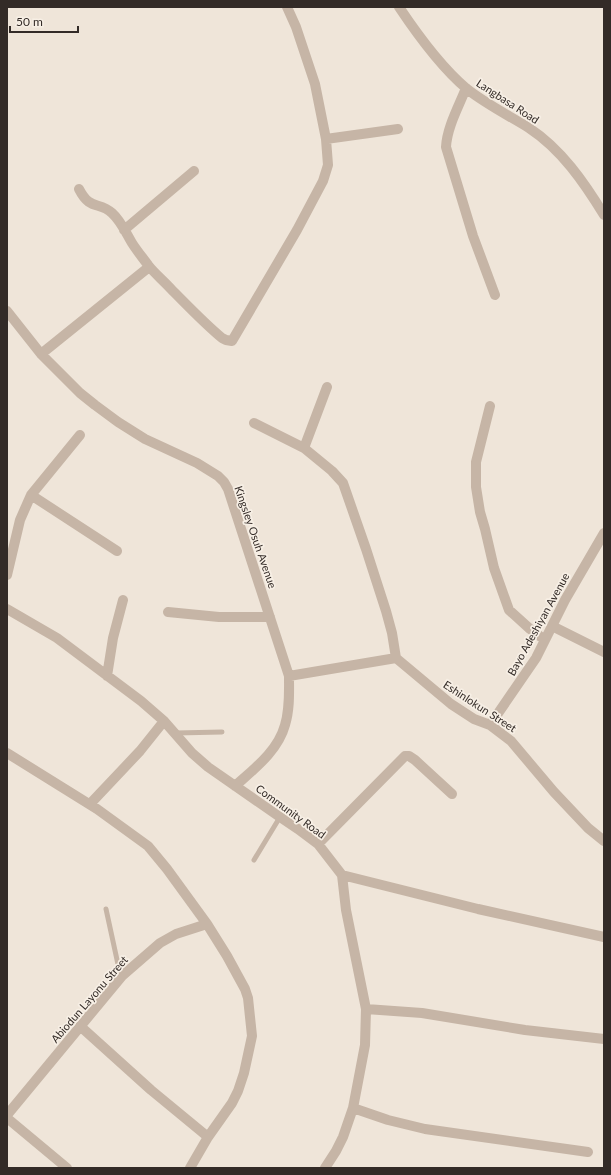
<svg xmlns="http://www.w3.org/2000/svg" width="611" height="1175" viewBox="0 0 611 1175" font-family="Lato,sans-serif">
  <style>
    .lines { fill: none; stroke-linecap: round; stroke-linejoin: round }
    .lane { stroke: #c6b5a6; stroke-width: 5 }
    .street { stroke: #c6b5a6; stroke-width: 10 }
    .labels { text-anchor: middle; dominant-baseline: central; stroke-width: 3.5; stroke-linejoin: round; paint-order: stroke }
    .street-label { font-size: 11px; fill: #332b27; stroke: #f7efe5 }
  </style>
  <rect width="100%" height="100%" fill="#efe5d9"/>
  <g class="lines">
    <!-- lane -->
    <path class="lane" d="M176,733L222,732
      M254,860L280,817
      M106,909L119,969L122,976"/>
    <!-- street -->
    <path class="street" d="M399,7C417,34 442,68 467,89C486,104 508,115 529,128C561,149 584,182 604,215
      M466,88C459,106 447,127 446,147L473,236L495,295
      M326,139L398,129
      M79,189C90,211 99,201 112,213C121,221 126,233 132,243C137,251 143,258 148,265C155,274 164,281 171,289C188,306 204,323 222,338L226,340L232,341L297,230L323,181L328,165L326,139L315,84L296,27L287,7
      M124,230L194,171
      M7,311L41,354L80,393L95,405L118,422L145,439L197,463L218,476L224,482L228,489L289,676C289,692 290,709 285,725C278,751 254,769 235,786
      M41,354L149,267
      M490,406L476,462V487L480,512L485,529L494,568L509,610L530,629L545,640
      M254,423L304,448L332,471L343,483L366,549L386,611L392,633L396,658
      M304,448L327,387
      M31,495L117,551
      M7,575L20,520L31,495L80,435
      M7,609L57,638L141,701L164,721L192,753L208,767L277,815L298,829L318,844L342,875L478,909L604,937
      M168,612L219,617H270
      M552,626L604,652
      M107,676L113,638L123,600
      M289,676L396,658L451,704L474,719L490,725L511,741L554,792L588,828L604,841
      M490,725L536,658L565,600L604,533
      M7,753L97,809L148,846L167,869L207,924L227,956L245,989L248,998L252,1036L244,1073L238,1091L232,1103L208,1137L190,1168
      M90,804L140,751L164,721
      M318,844L405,756H409L415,760L452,794
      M366,1009L422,1013L525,1030L604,1039
      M80,1026L151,1090L208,1137
      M353,1108L388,1120L425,1129L588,1152
      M7,1115L122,976L160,943L176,934L207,924
      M7,1118L67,1168
      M325,1168L336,1151L343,1137L353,1108L365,1045L366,1009L346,910L342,875"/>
  </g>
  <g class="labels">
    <!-- street labels -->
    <g class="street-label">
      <text transform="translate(508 101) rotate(33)">Langbasa Road</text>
      <text transform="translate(256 537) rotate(71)">Kingsley Osuh Avenue</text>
      <text transform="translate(538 624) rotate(-61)">Bayo Adeshiyan Avenue</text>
      <text transform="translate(480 706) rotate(33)">Eshinlokun Street</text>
      <text transform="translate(291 811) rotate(36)">Community Road</text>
      <text transform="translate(89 999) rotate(-49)">Abiodun Layonu Street</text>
    </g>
  </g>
  <!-- border -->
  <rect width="611" height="1175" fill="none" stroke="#332b27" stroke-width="16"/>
  <!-- scale -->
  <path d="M10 26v6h68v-6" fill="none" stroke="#332b27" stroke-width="2"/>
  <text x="16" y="26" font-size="12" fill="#332b27" stroke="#f7efe5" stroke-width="3" paint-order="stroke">50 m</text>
</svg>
